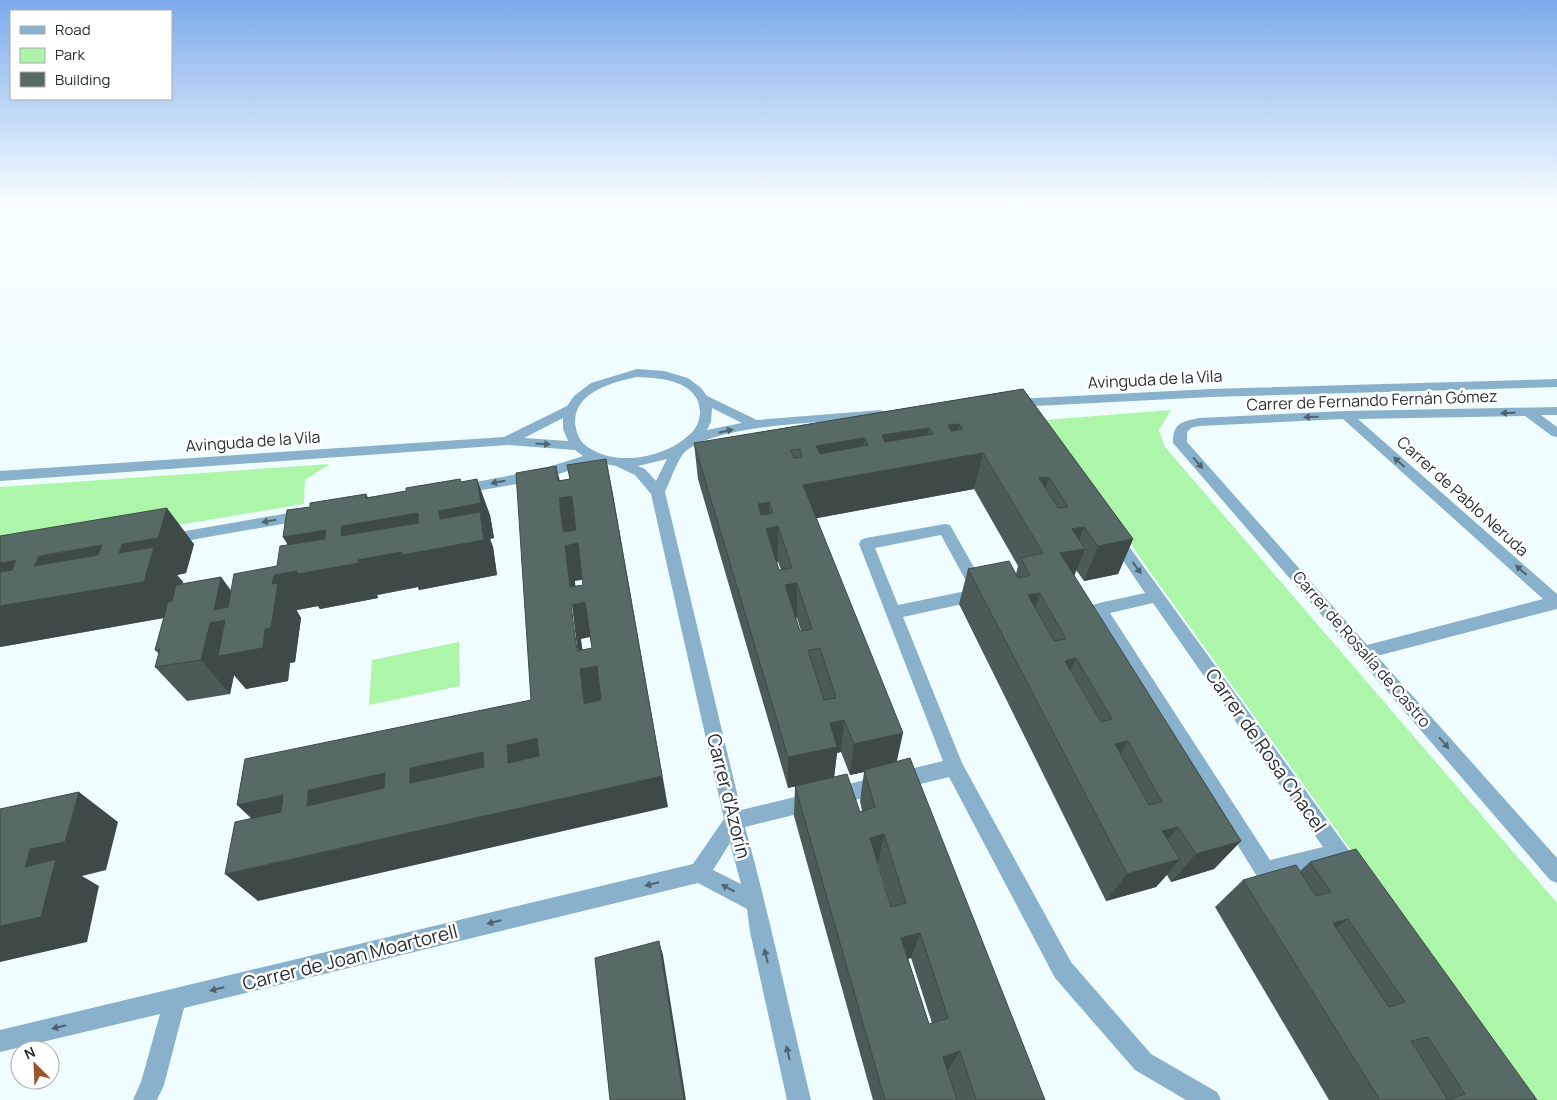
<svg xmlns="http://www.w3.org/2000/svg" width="1557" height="1100" viewBox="0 0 1557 1100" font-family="Manrope,sans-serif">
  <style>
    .green { fill: #adf5a8 }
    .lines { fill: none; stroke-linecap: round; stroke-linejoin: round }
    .minor { fill: #89b1cb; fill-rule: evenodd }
    .wall { fill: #4c5b57; fill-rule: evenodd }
    .shaded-wall { fill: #3e4a47 }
    .building { fill: #586a65; stroke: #3e4a47; fill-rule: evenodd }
    .oneway { fill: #4e636e }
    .labels { text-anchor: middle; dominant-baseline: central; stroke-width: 5; stroke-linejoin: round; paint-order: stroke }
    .street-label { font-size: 16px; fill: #272f30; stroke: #fff }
    .near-street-label { font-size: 19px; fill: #272f30; stroke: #fff }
  </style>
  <rect width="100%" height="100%" fill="#f0fdff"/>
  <!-- green -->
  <path class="green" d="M1171,410L1159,430L1165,447L1557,903V1100H1531L1148,569L1045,420Z
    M330,464L305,480L304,504L0,555V487Z
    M459,642L460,686L369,705L372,660Z"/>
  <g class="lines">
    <!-- minor -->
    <path class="minor" d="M637,369L664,371L688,378L701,388L707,396L757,420L881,410L887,414L881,418C835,422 719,423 686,451C678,457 670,482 665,492L741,810L943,761L859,544L861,540L866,538L945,524L950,525L989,594L987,598L981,600L903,617L962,763L1071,962L1151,1054L1217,1092L1221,1100H1186L1135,1070L1055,978L949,777L745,827C770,917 789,1009 811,1100H787L750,932L747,909L698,883L184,1008L164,1085L157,1100H133L141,1082L160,1014L0,1052V1030L693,864L724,819L651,494L635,475L616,466L596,462L540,480L459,494L454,492L452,489L454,486L539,470L583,456L575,450L508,445L0,481V471L504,437L567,406L574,396L591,383ZM637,377C660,378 699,380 700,412C700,421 696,429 689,435C664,459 611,468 584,444C578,439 576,430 575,423C574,392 613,382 637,377ZM712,408L742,423L707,430L711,422ZM563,418V429L568,441L524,438ZM667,459L656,481L645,469L638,466ZM941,535L971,590L898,605L875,548ZM730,843L741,884L713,870Z
      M1557,379V387L1211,397L1014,407L1008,403L1014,399L1211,389Z
      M1557,407V415H1541L1557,427V437L1552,436L1525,416L1358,419L1557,594V609L1377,656L1557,858V883L1550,880L1173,443C1173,423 1181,422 1199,418L1346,411ZM1343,419L1543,599L1367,645L1187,442V432L1191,428L1199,426Z
      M306,510L311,511L313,515L311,519L168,544L163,543L161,539L163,535L168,534Z
      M1115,533L1120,534L1358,863L1361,870L1358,877L1351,880L1344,877L1335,864L1265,881L1258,878L1091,609L1093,605L1099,603L1145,593L1108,538L1110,534ZM1153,603L1323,847L1270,860L1110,613Z"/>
  </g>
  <!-- wall -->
  <path class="wall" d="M1023,389L1133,539L1118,574L1084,581L1076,570L1074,576L1241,841L1214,869L1171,882L1167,875L1156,887L1106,901L959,604L968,569L1016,574L1018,566L974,489L816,518L897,762L1045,1100H957L948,1070L957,1100H873L794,816L795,786L788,788L698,479L694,443ZM777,562H778L781,570H779ZM796,618H797L801,631H800ZM841,752L850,775L864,772L860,801L862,811L860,812L834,777L837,753ZM877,863H878L891,907ZM911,958L932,1023L929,1024L908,959Z
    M461,482L490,515L494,538L490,539L493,547L497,575L419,590L418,587L377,595L378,598L320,609L318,606L297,610V611L301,618L295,662L290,663L288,681L246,689L234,675L230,694L187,701L155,667L159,654L155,650L164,618L0,647L194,544L186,573L177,575L183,582L182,584L221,577L231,591L277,566L288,545L283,537L310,507L366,494L368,498Z
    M1310,862L1537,1100H1329L1215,907L1243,880L1300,871Z"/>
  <!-- shaded-wall -->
  <path class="shaded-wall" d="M959,424L952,459L983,453L974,489L802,521L803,485L941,461L948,425Z
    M929,428L923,463L878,471L882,435Z
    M864,438L861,473L815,482L816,446Z
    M606,459L613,494L668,807L258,901L225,874L662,776Z
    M556,466L564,497L572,496L578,543L587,579L575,581L577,604L585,602L595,636L581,639L585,668L597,666L606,699L584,704L563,532L559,498L558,481Z
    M1049,477L1038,512L1039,478Z
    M460,479L470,505L477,479L490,515L494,538L490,539L493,547L497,575L419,590L418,587L377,595L378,598L320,609L318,606L297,610V611L301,618L295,662L290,663L288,681L246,689L234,675L230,694L201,660L221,577L247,612L272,584L274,575L297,571L306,572L283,537L326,530L341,536L342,526L366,498V494L379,520L418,513L440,519L439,511L461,482Z
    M769,502V528L778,526V562L766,564L758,504Z
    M167,508L194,544L186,573L177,575L183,582L174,616L0,647V606L34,566L39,556L102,545L119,553L122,544Z
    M1084,527L1075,550L1085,549L1071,584L1060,553L1072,529Z
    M1133,539L1118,574L1084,581L1098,546Z
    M16,560L0,604V563Z
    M797,583V618L785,620V585Z
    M1040,593L1028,628V595Z
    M1076,658L1061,692L1065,661Z
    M844,720L841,752L837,753L834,778L788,788V757L830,723Z
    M903,733L896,765L864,770V772L850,775L854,744Z
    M537,738L550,769L508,763L507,745Z
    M1128,741L1109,772L1115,744Z
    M483,752L499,783H410V768Z
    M385,773L407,803L307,806L308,790Z
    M79,792L118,822L106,870L82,876L99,886L87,942L0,962V926L25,867L30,849Z
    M283,795L311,825L268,834L237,805Z
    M1178,827L1155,856L1162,831Z
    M884,834L878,863L864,866L870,838Z
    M1241,841L1214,869L1171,882L1196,854Z
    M1180,859L1156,887L1106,901L1127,874Z
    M1348,919L1313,944L1333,923Z
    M920,933L911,958L893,962L901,938Z
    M659,941L663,955L686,1100H684Z
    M960,1051L948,1070L931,1075L943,1057Z"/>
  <!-- building -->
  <path class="building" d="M1023,389L1133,539L1098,546L1084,527L1072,529L1085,549L1060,553L1241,841L1196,854L1178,827L1162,831L1180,859L1127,874L968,569L1009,561L1018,578L1030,575L1021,558L1043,553L983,453L803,485L903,733L854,744L844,720L830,723L837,747L788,757L694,443ZM959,424L963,429L951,431L948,425ZM929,428L933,434L885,442L882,435ZM864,438L868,445L820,454L816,446ZM800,449L802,457L794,458L791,450ZM1049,477L1068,507L1058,508L1039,478ZM769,502L773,513L761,515L758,504ZM778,526L792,568L779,570L766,529ZM797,583L812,629L800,631L785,585ZM1040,593L1066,639L1054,641L1028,595ZM820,648L836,698L824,700L808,650ZM1076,658L1112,719L1101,722L1065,661ZM1128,741L1162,802L1149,805L1115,744Z
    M606,459L662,776L225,874L235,822L281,812L283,795L237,805L245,759L531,700L516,473L556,466L558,481L570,479L567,465ZM572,496L576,530L563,532L559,498ZM578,543L583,585L570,587L565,546ZM585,602L592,648L577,651L571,605ZM597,666L601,700L584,704L580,669ZM537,738L539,756L508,763L507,745ZM483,752L484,767L410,783V768ZM385,773L384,788L307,806L308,790Z
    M460,479L461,482L477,479L481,503L439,511L440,519L480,512L484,540L402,555L401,552L358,560L359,563L298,574L297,571L274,575L272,584L278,583L271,628L265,629L263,648L218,656L225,620L210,623L201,660L155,667L160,649L155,650L168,602L172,601L176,585L221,577L214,610L228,607L234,574L277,566L280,546L325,539L326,530L283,537L287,510L310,507V503L366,494V498L406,491V488ZM418,513V523L341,536L342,526Z
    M167,508L158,538L122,544L119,553L154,547L144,582L0,606V572L12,570L16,560L0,563V536ZM102,545L98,555L34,566L39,556Z
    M910,758L1045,1100H976L960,1051L943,1057L957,1100H885L795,786L847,774L860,812L875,807L864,770ZM884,834L906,903L891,907L870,838ZM920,933L948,1018L929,1024L901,938Z
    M79,792L65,842L30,849L25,867L56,859L41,917L0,926V809Z
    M1356,849L1537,1100H1380L1243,880L1296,865L1316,896L1331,892L1310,862ZM1348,919L1405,1002L1389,1007L1333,923ZM1428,1037L1465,1094L1448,1100L1411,1041Z
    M659,941L684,1100H610L595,958Z"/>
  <!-- one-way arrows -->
  <defs><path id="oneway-solid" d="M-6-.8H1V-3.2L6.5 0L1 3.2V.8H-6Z" transform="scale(1.25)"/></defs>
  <g class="oneway">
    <use href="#oneway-solid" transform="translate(1508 413) rotate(179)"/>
    <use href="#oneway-solid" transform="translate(1311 417) rotate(178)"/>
    <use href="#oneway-solid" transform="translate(726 431) rotate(-13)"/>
    <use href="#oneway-solid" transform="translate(543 444) rotate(4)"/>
    <use href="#oneway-solid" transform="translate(1399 462) rotate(-138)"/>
    <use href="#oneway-solid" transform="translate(1198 463) rotate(49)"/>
    <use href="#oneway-solid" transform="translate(498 482) rotate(170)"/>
    <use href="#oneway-solid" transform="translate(269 521) rotate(170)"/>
    <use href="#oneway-solid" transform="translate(1137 568) rotate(54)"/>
    <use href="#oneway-solid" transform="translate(1521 570) rotate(-138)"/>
    <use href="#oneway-solid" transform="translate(1444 743) rotate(49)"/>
    <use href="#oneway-solid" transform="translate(652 884) rotate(166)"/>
    <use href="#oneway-solid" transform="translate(728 888) rotate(-152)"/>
    <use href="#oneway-solid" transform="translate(494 922) rotate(166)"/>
    <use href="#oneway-solid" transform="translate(766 956) rotate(-103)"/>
    <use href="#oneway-solid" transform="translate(217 989) rotate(166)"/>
    <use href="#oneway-solid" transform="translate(59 1027) rotate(167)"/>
    <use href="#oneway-solid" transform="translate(788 1053) rotate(-103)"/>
  </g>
  <!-- sky -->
  <linearGradient id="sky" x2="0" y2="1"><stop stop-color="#7caaea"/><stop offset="0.57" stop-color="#f8feff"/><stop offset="1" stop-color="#f8feff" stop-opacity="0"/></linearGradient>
  <rect width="1557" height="359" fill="url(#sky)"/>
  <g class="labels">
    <!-- street labels -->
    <g class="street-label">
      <text transform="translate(1155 379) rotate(-3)">Avinguda de la Vila</text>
      <text transform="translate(1372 400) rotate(-2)">Carrer de Fernando Fernán Gómez</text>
      <text transform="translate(253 441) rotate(-4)">Avinguda de la Vila</text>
      <text transform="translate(1463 496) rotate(42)">Carrer de Pablo Neruda</text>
      <text transform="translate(1362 649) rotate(49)">Carrer de Rosalía de Castro</text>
    </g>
    <!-- near-street labels -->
    <g class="near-street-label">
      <text transform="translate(1266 750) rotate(55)">Carrer de Rosa Chacel</text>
      <text transform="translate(729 796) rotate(76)">Carrer d'Azorín</text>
      <text transform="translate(350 957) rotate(-14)">Carrer de Joan Moartorell</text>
    </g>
  </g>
  <!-- legend -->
  <rect x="10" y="10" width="162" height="90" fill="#ffffff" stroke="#a9acac"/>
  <rect x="20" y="26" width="25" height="8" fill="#89b1cb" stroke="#a9acac"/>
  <text x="55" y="35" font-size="15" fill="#272f30">Road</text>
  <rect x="20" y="48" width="25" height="15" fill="#adf5a8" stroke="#a9acac"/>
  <text x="55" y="60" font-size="15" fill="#272f30">Park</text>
  <rect x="20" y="72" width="25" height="15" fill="#586a65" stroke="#a9acac"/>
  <text x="55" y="85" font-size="15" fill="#272f30">Building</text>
  <!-- north arrow -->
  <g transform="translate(35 1065) rotate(336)"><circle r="24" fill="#ffffff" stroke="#a9acac"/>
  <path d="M0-4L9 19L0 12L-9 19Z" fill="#9b552c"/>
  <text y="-8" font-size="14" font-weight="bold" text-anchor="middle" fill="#272f30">N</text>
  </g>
</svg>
